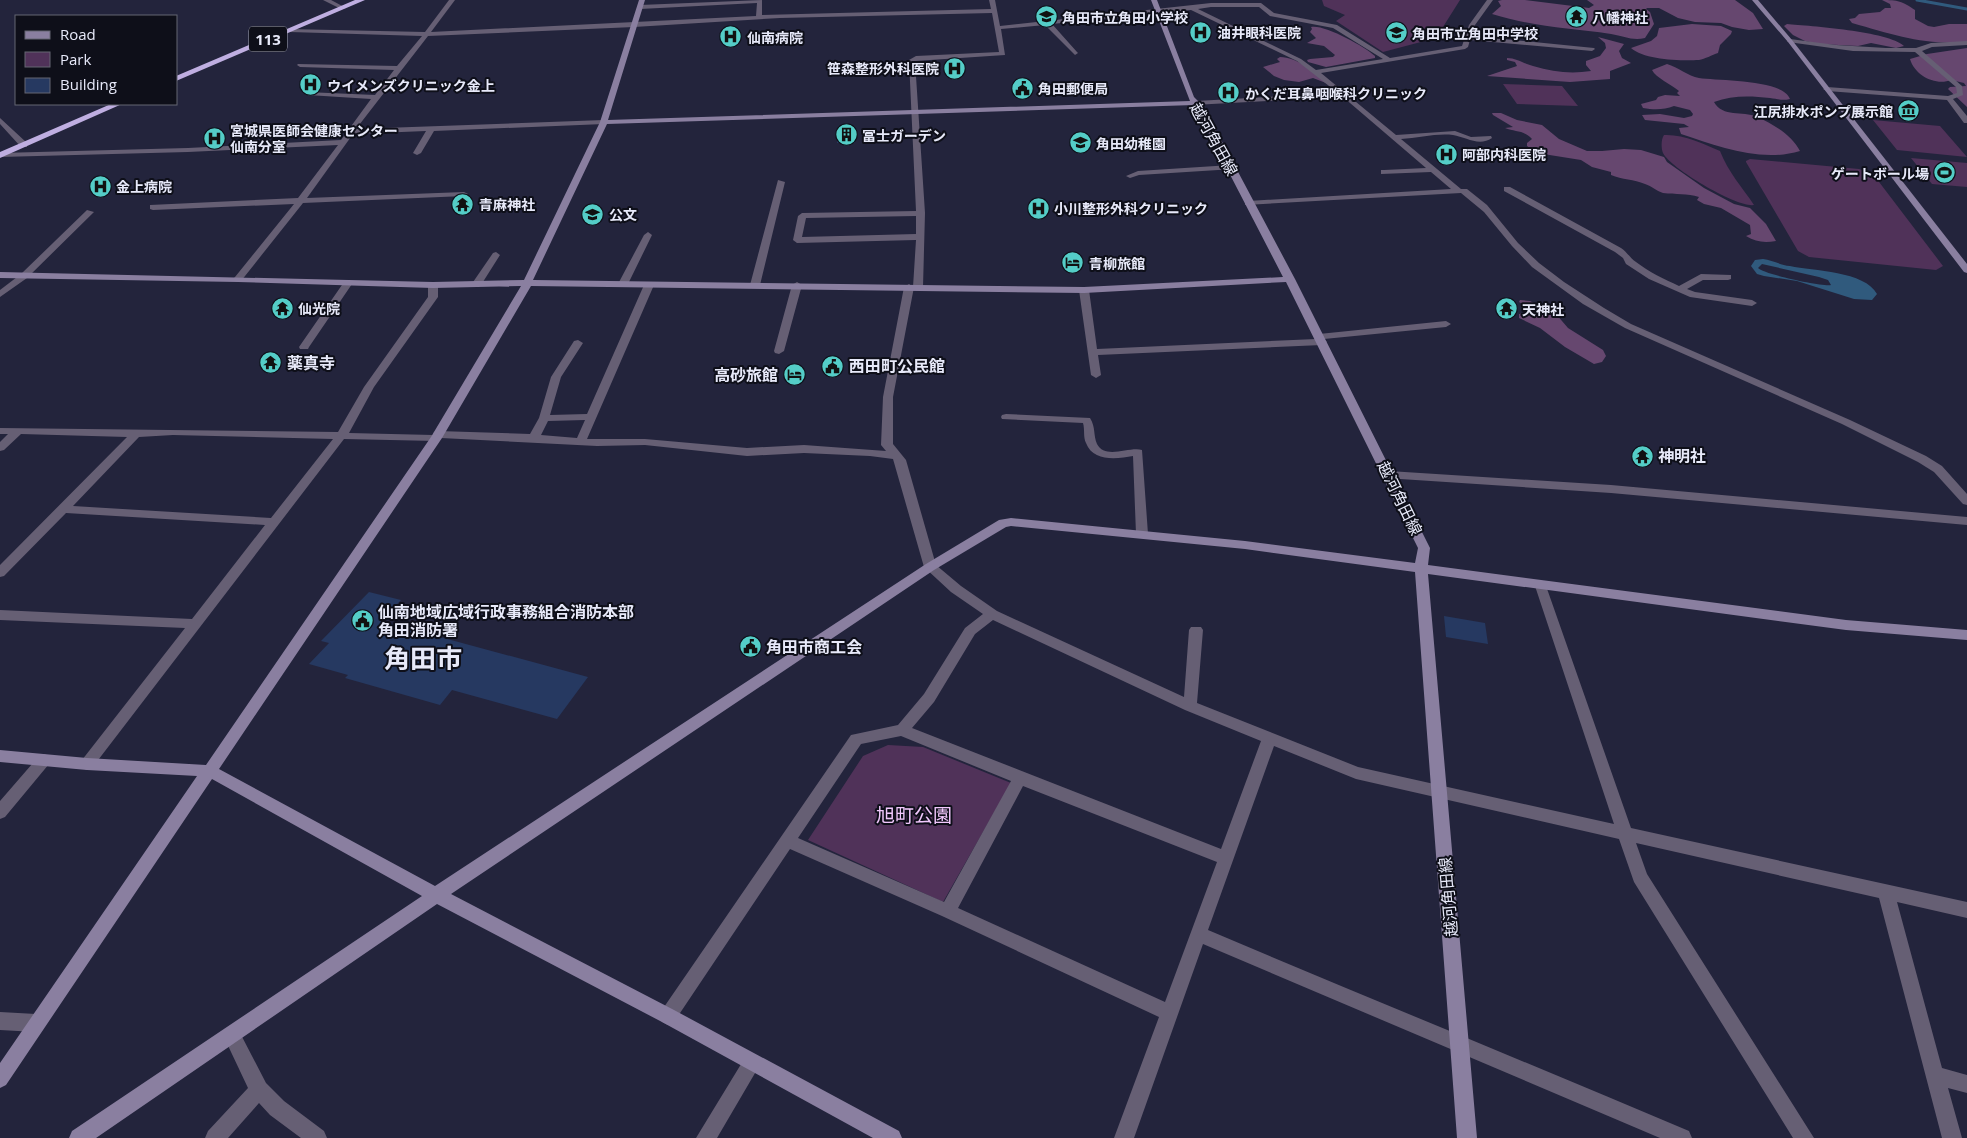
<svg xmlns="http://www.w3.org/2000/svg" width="1967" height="1138" viewBox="0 0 1967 1138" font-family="'Open Sans','Noto Sans JP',sans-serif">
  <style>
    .green { fill: #503259 }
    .forest { fill: #66476f }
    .water { fill: #305a7d; fill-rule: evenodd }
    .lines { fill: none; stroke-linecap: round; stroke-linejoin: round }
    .stream { stroke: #305a7d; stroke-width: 3 }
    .building { fill: #263961 }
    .street { fill: #665f74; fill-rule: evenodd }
    .secondary { fill: #8a7fa0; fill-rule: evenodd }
    .highway { fill: #bfaee1; fill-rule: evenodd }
    .labels { text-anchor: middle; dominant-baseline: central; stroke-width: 4; stroke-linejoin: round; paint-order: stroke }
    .far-poi-label { font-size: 14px; font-weight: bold; fill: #e7e9f9; stroke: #0e0f19; text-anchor: start }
    .shield { fill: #0e0f19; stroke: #a6a8b6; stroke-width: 1 }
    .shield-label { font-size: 15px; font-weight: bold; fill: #e7e9f9 }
    .street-label { font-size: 16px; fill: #e7e9f9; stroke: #0e0f19 }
    .poi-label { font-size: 16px; font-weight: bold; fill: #e7e9f9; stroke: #0e0f19; text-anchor: start }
    .near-park-label { font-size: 19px; fill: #f1c8fd; stroke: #0e0f19 }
    .town-label { font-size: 26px; font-weight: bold; fill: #e7e9f9; stroke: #0e0f19 }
  </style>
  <rect width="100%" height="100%" fill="#23243c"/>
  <!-- green -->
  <path class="green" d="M1322,0H1460L1436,38L1383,52L1336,21L1345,15L1324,6Z
    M1503,84L1562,86L1578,106L1517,104Z
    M1873,120L1940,126L1967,157L1897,150Z
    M1664,135C1683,134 1704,144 1720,151C1728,172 1742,187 1754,205C1738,208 1671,169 1663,153C1661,148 1661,139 1664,135Z
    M1911,158L1967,163V187L1932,184Z
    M1750,159L1859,169L1873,174L1943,266L1936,270L1809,257L1798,251L1746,162V161Z
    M888,745L923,747L1011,783L943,902L808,840L863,756Z"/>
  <!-- forest -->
  <path class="forest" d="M1502,0H1525L1589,8L1594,5L1587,0H1735L1753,13L1763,29L1749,30L1732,27L1721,23L1695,22L1678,18L1659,8H1647L1646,9L1650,12L1654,24L1645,38C1632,41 1624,36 1611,34C1569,28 1534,27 1492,14L1501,6L1498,1Z
    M1882,0C1898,0 1902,1 1915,10V19L1928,26L1934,27L1949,24H1967V42C1923,45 1894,35 1852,23L1849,19L1855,18L1859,14L1880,12L1885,8H1891L1890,4Z
    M1692,24L1721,26L1732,31L1731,34L1720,45L1718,53C1712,55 1705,59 1699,60C1681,61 1644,60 1631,48L1651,41L1657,36L1659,28Z
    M1787,24C1810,26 1888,31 1904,46L1896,48L1871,43L1858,46L1820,44L1805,41L1793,35L1784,26Z
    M1311,27C1324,24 1364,46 1375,56V58L1326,67L1308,62L1307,60L1310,59L1333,57L1335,55L1324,46L1307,43L1316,38L1310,32L1312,29Z
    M1598,37L1624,44L1619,51L1622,58L1631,63L1610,71V79L1570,82L1487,76L1517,66L1515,62L1507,60V58C1517,58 1524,64 1533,66C1553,72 1571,74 1591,71L1586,65V61L1600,56L1606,48L1605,43Z
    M1967,48V107L1948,89L1950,87L1966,86L1964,83L1951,80C1936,86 1915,76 1910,59L1927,54Z
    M1280,57C1297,57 1314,72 1326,83L1313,78L1299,82L1284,80L1274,76L1263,67L1280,62L1277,59Z
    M1667,64C1678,67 1688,76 1699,78C1718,81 1783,79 1790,99C1782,101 1778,99 1770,98C1751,96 1732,95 1714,102C1723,118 1742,110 1757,117C1773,124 1792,135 1800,151C1760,163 1718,146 1681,134L1679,128L1689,127L1684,124L1645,120L1642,115L1660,114L1684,118L1692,116L1693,114L1690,110L1674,106C1664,110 1654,110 1643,108L1641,104L1656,100L1658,97L1665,95L1680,96L1677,93L1679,91C1671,84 1656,78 1652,70Z
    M1492,113H1501L1517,120L1542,125L1559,139L1587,151H1602L1624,149L1641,150L1664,157L1667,162L1704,188L1734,204L1750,208L1766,224L1776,241C1764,243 1756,242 1746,236L1751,234L1750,225L1721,208L1704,204L1697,200L1699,197C1687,193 1676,195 1663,193C1656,191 1652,186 1645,184C1634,179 1622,180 1611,175V172L1592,167L1581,160L1537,153L1527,146V143L1532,139C1524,130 1515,132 1505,128L1513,127L1493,115Z
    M1520,300L1530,301L1556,314L1568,328L1603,350L1606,356L1602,362L1594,364L1565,347L1540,328L1519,318V314L1528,312L1526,306L1519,302Z"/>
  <!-- water -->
  <path class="water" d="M1763,259C1772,260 1780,265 1790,266C1813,271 1865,271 1877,294L1872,300L1854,299L1797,281L1764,276L1757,274L1751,266L1755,260ZM1762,264L1819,277L1828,280L1831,285C1823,287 1763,274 1758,268Z"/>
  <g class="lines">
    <!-- stream -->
    <path class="stream" d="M1917,0L1967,9"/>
  </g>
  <!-- building -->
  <path class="building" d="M855,127V143H837V128Z
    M369,592L401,600L381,621L588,677L557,719L452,690L440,705L345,678L348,675L309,664L329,643L321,641Z
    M1444,616L1485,623L1488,644L1446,637Z"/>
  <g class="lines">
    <!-- street -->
    <path class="street" d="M323,0H331L346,8L341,9Z
      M449,0H455L431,32L756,16L757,3L640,9L637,7L640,5L762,0V15L991,9L989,0H995L1000,26L1211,3H1261L1274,13L1337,25L1390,58L1462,46L1469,25L1487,0H1493L1475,25L1472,36L1594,48L1595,49L1592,51L1470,40L1468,47L1465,49L1321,73L1396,135L1455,131L1471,137L1491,136L1492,138C1479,147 1466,137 1453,135C1437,133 1418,138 1401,139L1461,189H1467L1487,205L1518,243L1539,263L1564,282L1604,308L1631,324L1850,420L1926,456L1942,466L1967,494V505L1963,504L1934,472L1918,462L1842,424L1625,328L1583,304L1532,267L1512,246L1484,212L1461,193L1245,205V201H1248L1451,189L1431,172L1381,174V170H1384L1426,168L1343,97L1193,105V101H1196L1338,93L1297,61L1191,10L1052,24L1077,52L1078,53L1075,55L1045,25L1001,29L1005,55L915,61L925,213L923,287L918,290L914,287L893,397V444L906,460L936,565L961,586L997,611L1184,697L1189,630L1191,627H1201L1203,630L1197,703L1358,767L1614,824L1535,586L1537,583H1545L1631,828L1967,902V918L1897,902L1942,1068L1967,1075V1093L1948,1088L1962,1138H1942L1879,898L1636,843L1647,874L1814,1138H1793L1634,882L1619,839L1356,779L1274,746L1208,930C1368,998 1529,1063 1689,1131L1692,1138H1660L1203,944L1134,1138H1114L1159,1017L942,916L790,849L674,1022L668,1025L662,1022L659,1016L662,1010L851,735L898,725L924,694L965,628L983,614L951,592L924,567L893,459L870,456L804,453L747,456L645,445L597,446L441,438L440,440L436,441L344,439L92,768L87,770L82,768L80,764L82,760L185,628L0,620V610L192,619L265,525L66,513L4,576L0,577V565L127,437L21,434L4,450L0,451V442L8,434H0V428L338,432L364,387L428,297V285L433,282L438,285V297L374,387L349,433L433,435L434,432L438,431L530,434L539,418L551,377L574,341L578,340L583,343L561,377L550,415L587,414L644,285L649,282L654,285L587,439H645L747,448L804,445L886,451L881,445L883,397L904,287L909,284L913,287L916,240L797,243L793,240L798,216L802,213L916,211L909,60L916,56L999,52L992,13L780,18L634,27L428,36L356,129L604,120L608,122L604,124L434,131L421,153L417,155L413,153L426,131L353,134L307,198L464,192L468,194L464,196L303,203L241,281L238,282L233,279L235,277L294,204L153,210L150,209V205L298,198L338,145L188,152L0,157V153L188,148L341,140L371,99L308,95L304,93L306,92L375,95L394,70L300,67L297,65L298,64L397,66L422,36L290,32L288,31V29L425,32ZM1211,7H1259L1270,16L1333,28L1383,59L1316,70L1301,59L1198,9ZM916,216V234L802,237L806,218ZM585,420L577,438L541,435L548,421ZM173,435L333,439L271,518L73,506L139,437ZM993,620L1185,710L1261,741L1221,849L912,728L934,702L975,634ZM901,736L1011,781L944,902L798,838L861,744ZM1023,786L1217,862L1165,1002L958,908Z
      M1790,39L1836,45L1886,48H1916L1931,43L1967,41V45L1932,47L1922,51L1962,86L1963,95L1953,99L1967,116V123H1964L1947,100L1827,91L1823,89L1827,87L1948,96L1957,93L1956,87L1915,52L1853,51L1788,42L1787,41Z
      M0,118L27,143V147H21L0,124Z
      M1231,165H1234V169L1139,175L1130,178L1126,176L1138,171Z
      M778,180L785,182L760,285L755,288L750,285Z
      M1504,187H1510L1621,248C1627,252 1630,258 1636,262C1649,272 1664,279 1679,286L1701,274L1731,275V279L1728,280H1703L1687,289L1695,292L1752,300L1757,303L1752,306L1690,297L1649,279L1626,264L1623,258L1615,252L1504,191Z
      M87,210L94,212L27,278L0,297V290L21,274Z
      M648,232L652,235L628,284L623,287L620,286L618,284L644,235Z
      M496,252L500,255L481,285L479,287H473L471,285L493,253Z
      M347,281L352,284L309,347L308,349H300L299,347L344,282Z
      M797,282L802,285L784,351L779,354L775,353L774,351L792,285Z
      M1084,287L1089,290L1097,349L1316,339L1314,337L1319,334L1446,321L1451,324L1446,327L1324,339L1327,342L1322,345L1098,355L1101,375L1096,378L1091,375L1079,290Z
      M1006,414L1090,418C1096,428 1093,435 1097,444C1105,460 1130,446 1142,450L1148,534L1146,537H1138L1136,534L1133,456C1117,459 1093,462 1086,443C1083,437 1085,430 1083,423L1002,419L1001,417L1002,415Z
      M1389,471L1611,485L1967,517V525L1611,493L1385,478L1383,475L1385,472Z
      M44,754L49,756L51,760L49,764L5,817L0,819V801L39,756Z
      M0,1012L36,1014L42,1017L45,1023L42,1029L36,1032L0,1030Z
      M232,1026L238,1029L266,1083L284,1101L324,1131L327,1138H301L270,1115L259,1103L228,1138H205L208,1131L248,1088L223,1035L226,1029Z
      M752,1053L758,1056L761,1062L758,1068L717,1138H696L746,1056Z"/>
    <!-- secondary -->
    <path class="secondary" d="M639,0H645L608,120L1190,101L1151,0H1157L1194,97L1203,106L1295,279L1430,548L1428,565L1846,620L1967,630V640L1846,630L1428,574L1477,1138H1457L1415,572L1245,549L1011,526L1006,527L934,570L451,894L674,1010L899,1131L902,1138H873L662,1022L437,904L96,1138H69L72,1131L422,896L212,779L6,1085L0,1088V1063L197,776L87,770L0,762V750L87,758L206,765L431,437L521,286L433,288L238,282L0,278V272L433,282L524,280L600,122ZM1194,105L1283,277L1084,287L533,280L607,124ZM1286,282L1418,548L1415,563L1245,541L1011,518L999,520L926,564L435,886L219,769L442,438L531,286L1084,293Z
      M1752,0H1758L1792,40L1967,264V273L1964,272L1788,42Z"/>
    <!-- highway -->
    <path class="highway" d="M355,0H365L176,81V76Z
      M111,104H122L0,158V152Z"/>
  </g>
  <!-- icons -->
  <defs>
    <symbol id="school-disc" viewBox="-11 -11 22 22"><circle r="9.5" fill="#54cdc7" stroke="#0e0f19"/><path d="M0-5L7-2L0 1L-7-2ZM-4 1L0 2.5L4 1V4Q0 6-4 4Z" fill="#111"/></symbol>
    <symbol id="temple-disc" viewBox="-11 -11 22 22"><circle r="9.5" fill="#54cdc7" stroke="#0e0f19"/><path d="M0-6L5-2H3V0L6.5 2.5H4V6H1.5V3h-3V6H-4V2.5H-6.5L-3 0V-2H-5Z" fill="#111"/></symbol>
    <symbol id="hospital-disc" viewBox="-11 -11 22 22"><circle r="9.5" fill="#54cdc7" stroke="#0e0f19"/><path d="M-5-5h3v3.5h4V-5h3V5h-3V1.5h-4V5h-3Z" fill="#111"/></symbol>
    <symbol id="civic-disc" viewBox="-11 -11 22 22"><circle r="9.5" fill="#54cdc7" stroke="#0e0f19"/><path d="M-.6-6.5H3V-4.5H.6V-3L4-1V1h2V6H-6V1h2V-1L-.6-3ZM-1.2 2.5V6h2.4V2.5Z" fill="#111"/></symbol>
    <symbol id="museum-disc" viewBox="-11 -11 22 22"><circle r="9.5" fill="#54cdc7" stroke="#0e0f19"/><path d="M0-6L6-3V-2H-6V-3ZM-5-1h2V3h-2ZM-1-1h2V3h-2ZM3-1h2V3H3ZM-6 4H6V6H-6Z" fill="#111"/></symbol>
    <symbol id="building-disc" viewBox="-11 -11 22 22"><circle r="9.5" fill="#54cdc7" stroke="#0e0f19"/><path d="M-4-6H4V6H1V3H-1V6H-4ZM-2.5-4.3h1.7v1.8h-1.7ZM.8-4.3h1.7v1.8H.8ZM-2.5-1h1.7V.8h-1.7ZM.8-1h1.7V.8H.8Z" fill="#111"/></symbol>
    <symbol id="stadium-disc" viewBox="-11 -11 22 22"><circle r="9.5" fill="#54cdc7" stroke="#0e0f19"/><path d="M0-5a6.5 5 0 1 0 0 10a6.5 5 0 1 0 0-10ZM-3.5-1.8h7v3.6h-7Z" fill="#111"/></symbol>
    <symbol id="hotel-disc" viewBox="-11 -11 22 22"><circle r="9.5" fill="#54cdc7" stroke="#0e0f19"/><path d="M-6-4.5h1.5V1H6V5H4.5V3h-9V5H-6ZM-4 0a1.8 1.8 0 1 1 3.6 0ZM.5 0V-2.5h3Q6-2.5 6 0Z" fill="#111"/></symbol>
  </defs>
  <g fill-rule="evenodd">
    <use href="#school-disc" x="1034" y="4" width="25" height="25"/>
    <use href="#temple-disc" x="1564" y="4" width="25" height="25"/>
    <use href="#hospital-disc" x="1188" y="20" width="25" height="25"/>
    <use href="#school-disc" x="1384" y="20" width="25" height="25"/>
    <use href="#hospital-disc" x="718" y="24" width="25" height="25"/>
    <use href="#hospital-disc" x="942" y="56" width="25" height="25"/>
    <use href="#hospital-disc" x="298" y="72" width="25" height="25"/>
    <use href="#civic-disc" x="1010" y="76" width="25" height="25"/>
    <use href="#hospital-disc" x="1216" y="80" width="25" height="25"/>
    <use href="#museum-disc" x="1896" y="98" width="25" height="25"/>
    <use href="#building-disc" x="834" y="122" width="25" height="25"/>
    <use href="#hospital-disc" x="202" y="126" width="25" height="25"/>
    <use href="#school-disc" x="1068" y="130" width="25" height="25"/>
    <use href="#hospital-disc" x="1434" y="142" width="25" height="25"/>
    <use href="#stadium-disc" x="1932" y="160" width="25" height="25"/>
    <use href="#hospital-disc" x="88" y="174" width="25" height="25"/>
    <use href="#temple-disc" x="450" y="192" width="25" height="25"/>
    <use href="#hospital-disc" x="1026" y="196" width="25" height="25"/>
    <use href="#school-disc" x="580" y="202" width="25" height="25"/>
    <use href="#hotel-disc" x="1060" y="250" width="25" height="25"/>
    <use href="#temple-disc" x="270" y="296" width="25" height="25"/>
    <use href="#temple-disc" x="1494" y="296" width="25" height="25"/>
    <use href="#temple-disc" x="258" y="350" width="25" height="25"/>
    <use href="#civic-disc" x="820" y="354" width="25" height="25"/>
    <use href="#hotel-disc" x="782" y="362" width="25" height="25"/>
    <use href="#temple-disc" x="1630" y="444" width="25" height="25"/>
    <use href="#civic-disc" x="350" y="608" width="25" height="25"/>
    <use href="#civic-disc" x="738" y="634" width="25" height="25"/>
  </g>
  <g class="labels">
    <!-- far-poi labels -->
    <g class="far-poi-label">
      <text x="1062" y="17">角田市立角田小学校</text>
      <text x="1592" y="17">八幡神社</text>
      <text x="1217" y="32">油井眼科医院</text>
      <text x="1412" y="33">角田市立角田中学校</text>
      <text x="747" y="37">仙南病院</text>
      <text x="939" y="68" text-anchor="end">笹森整形外科医院</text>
      <text x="327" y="85">ウイメンズクリニック金上</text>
      <text x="1038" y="88">角田郵便局</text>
      <text x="1245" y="93">かくだ耳鼻咽喉科クリニック</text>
      <text x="1893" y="111" text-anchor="end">江尻排水ポンプ展示館</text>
      <text x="230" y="130">宮城県医師会健康センター<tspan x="230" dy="16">仙南分室</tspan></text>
      <text x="862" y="135">冨士ガーデン</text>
      <text x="1096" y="143">角田幼稚園</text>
      <text x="1462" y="154">阿部内科医院</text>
      <text x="1929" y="173" text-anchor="end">ゲートボール場</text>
      <text x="116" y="186">金上病院</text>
      <text x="479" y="204">青麻神社</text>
      <text x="1054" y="208">小川整形外科クリニック</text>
      <text x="609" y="214">公文</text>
      <text x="1089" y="263">青柳旅館</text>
      <text x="298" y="308">仙光院</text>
      <text x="1522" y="309">天神社</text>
    </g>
    <!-- shield labels -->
    <rect class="shield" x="249" y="26.5" width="38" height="25" rx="4"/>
    <g class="shield-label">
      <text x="268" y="39">113</text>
    </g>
    <!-- street labels -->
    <g class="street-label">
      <text transform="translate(1214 139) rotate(61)">越河角田線</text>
      <text transform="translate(1400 498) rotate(64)">越河角田線</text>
      <text transform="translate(1448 897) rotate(-95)">越河角田線</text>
    </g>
    <!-- poi labels -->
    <g class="poi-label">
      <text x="287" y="363">薬真寺</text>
      <text x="849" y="366">西田町公民館</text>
      <text x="778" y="375" text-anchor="end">高砂旅館</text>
      <text x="1658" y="456">神明社</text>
      <text x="378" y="612">仙南地域広域行政事務組合消防本部<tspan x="378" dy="18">角田消防署</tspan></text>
      <text x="766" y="647">角田市商工会</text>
    </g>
    <!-- near-park labels -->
    <g class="near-park-label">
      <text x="914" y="815">旭町公園</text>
    </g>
    <!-- town labels -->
    <g class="town-label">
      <text x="423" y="658">角田市</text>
    </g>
  </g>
  <!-- legend -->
  <rect x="15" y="15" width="162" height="90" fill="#0e0f19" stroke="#656673"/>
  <rect x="25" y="31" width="25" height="8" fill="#8a7fa0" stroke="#656673"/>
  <text x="60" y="40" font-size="15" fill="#e7e9f9">Road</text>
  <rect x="25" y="52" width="25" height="15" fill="#503259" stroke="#656673"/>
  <text x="60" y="65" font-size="15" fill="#e7e9f9">Park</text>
  <rect x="25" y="78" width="25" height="15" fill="#263961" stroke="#656673"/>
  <text x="60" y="90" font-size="15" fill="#e7e9f9">Building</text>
</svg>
